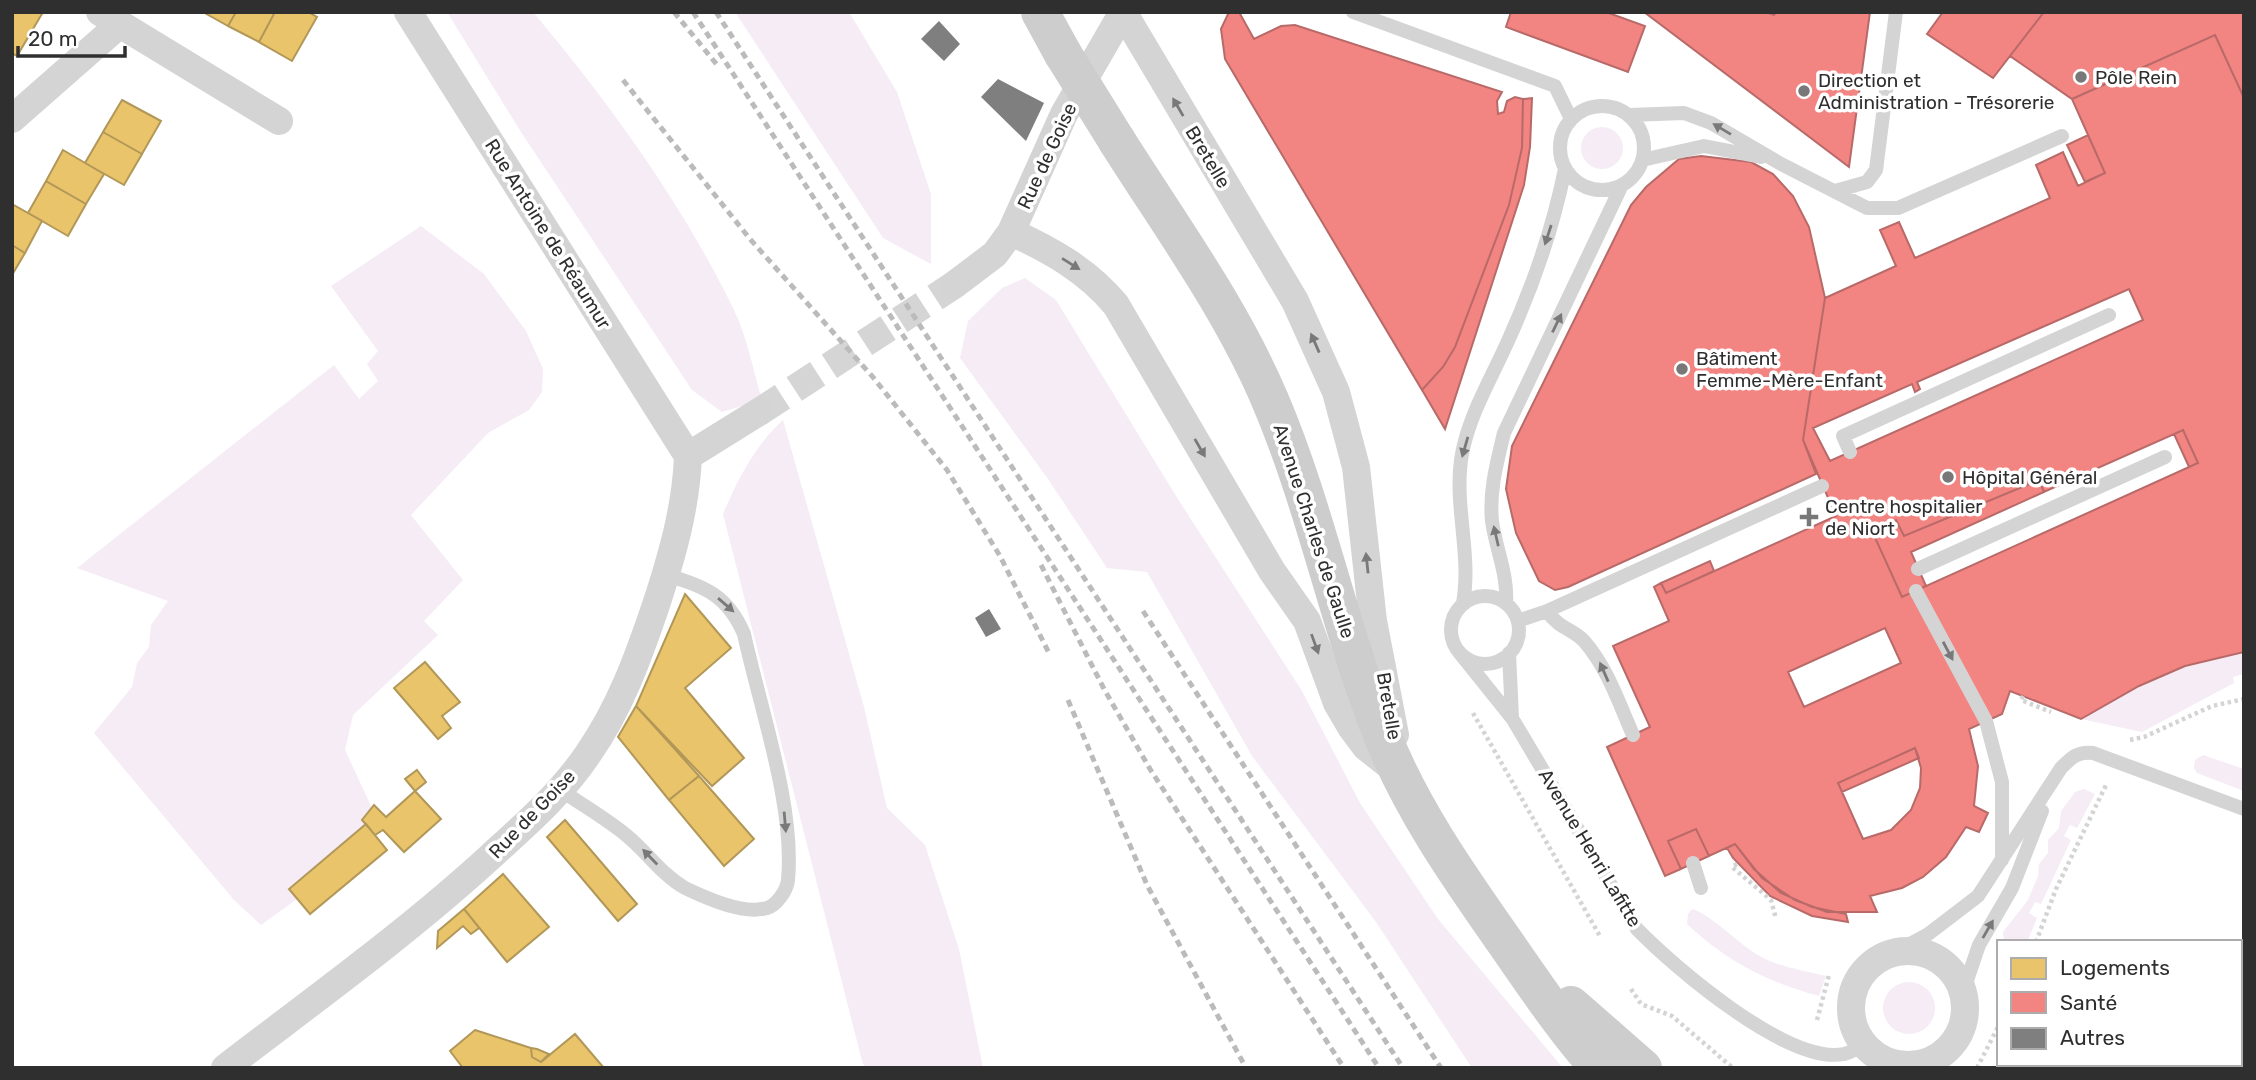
<svg xmlns="http://www.w3.org/2000/svg" width="2256" height="1080" viewBox="0 0 2256 1080" font-family="Rubik,sans-serif">
  <style>
    .green { fill: #f5ecf5 }
    .homes { fill: #e9c46a; stroke: #b19758; stroke-width: 2 }
    .health { fill: #f28482; stroke: #b86a69; stroke-width: 2; fill-rule: evenodd }
    .building { fill: #7f7f7f }
    .lines { fill: none; stroke-linecap: round; stroke-linejoin: round }
    .minor-tunnel { stroke: #d5d5d5; stroke-width: 28; stroke-dasharray: 28 14; stroke-linecap: butt }
    .path { stroke: #d4d4d4; stroke-width: 4.5; stroke-dasharray: 3.5 3.5; stroke-linecap: butt }
    .service { stroke: #d4d4d4; stroke-width: 14 }
    .minor { stroke: #d4d4d4; stroke-width: 28 }
    .secondary { stroke: #cdcdcd; stroke-width: 38 }
    .rail { stroke: #bbb; stroke-width: 5; stroke-dasharray: 7 5; stroke-linecap: butt }
    .secondary-bridge { stroke: #cdcdcd; stroke-width: 38 }
    .oneway { fill: #797979 }
    .poi-dot { fill: #787878; stroke: #fff; stroke-width: 2.5 }
    .labels { text-anchor: middle; dominant-baseline: central; stroke-width: 7; stroke-linejoin: round; paint-order: stroke }
    .poi-label { font-size: 19px; fill: #2f2f2f; stroke: #fff; text-anchor: start }
    .street-label { font-size: 19px; fill: #2f2f2f; stroke: #fff }
  </style>
  <rect width="100%" height="100%" fill="#fff"/>
  <!-- green -->
  <path class="green" d="M447,12H533C610,104 680,200 733,308C747,336 753,370 762,400L722,412L692,390L521,132Z
    M735,12H849L897,92L931,194V264L883,238Z
    M1581 148a21 21 0 1 1 42 0a21 21 0 1 1-42 0Z
    M421,226L484,274L526,331L543,369L542,392L529,410L488,433L411,515L463,580L424,621L438,635L353,715L345,750L372,808L362,820L366,824L289,889L297,899L261,925L234,900L94,733L132,687L137,663L149,647L151,625L168,601L77,568L334,365L359,399L378,381L367,364L378,351L331,286Z
    M1025,278L1056,300L1176,496L1302,691L1360,803L1438,919L1563,1068H1472L1376,922L1252,756L1147,572L1107,568L1048,479L960,358L968,321L1002,288Z
    M783,420L864,707L887,808L925,845L959,949L983,1068H865L862,1061L723,514C738,479 754,447 783,420Z
    M2244,652V674L2233,677L2234,683L2142,732L2081,719L2139,686L2185,666Z
    M2203,755L2244,769V791L2197,773L2194,768L2195,760Z
    M2084,789L2095,794L2077,828L2070,825L2064,836L2071,840L2041,904L2035,902L2029,913L2037,918L2027,942H2004L2003,932L2028,900L2038,876L2039,864L2048,853V840L2059,828L2061,811L2075,792Z
    M1692,909C1709,913 1739,944 1758,955C1778,967 1803,970 1826,976L1819,996C1765,981 1728,962 1687,924L1688,914Z
    M1883 1008a26 26 0 1 1 52 0a26 26 0 1 1-52 0Z"/>
  <!-- homes -->
  <path class="homes" d="M12,12H43L17,56L12,53Z
    M203,12H236L228,26Z
    M236,12H275L259,42L228,26Z
    M275,12H308L317,17L292,61L259,42Z
    M122,100L161,121L142,154L103,132Z
    M103,132L142,154L124,185L85,163Z
    M63,150L104,174L86,204L46,181Z
    M46,181L86,204L68,236L28,213Z
    M12,204L42,221L25,253L12,245Z
    M12,245L25,253L12,275Z
    M685,594L731,648L685,688L744,758L712,786L636,706Z
    M425,662L460,702L442,716L451,728L438,739L394,688Z
    M636,706L699,776L669,800L618,737Z
    M417,770L426,782L415,791L405,779Z
    M699,776L754,839L724,866L669,800Z
    M415,791L441,819L404,852L383,830L375,835L362,820L374,805L386,817Z
    M565,820L637,904L618,921L547,837Z
    M366,824L387,850L310,914L289,889Z
    M503,874L549,927L507,962L464,909Z
    M464,909L479,928L471,934L463,926L437,948L438,931Z
    M475,1030L531,1048L532,1057L541,1062L575,1034L604,1068H463L450,1051Z
    M531,1048L537,1049L549,1054L541,1062L532,1057Z"/>
  <!-- health -->
  <path class="health" d="M1229,12H1239L1254,39L1281,26L1295,25L1502,92L1497,101L1498,114L1504,112L1507,101L1515,97L1523,99L1522,148L1509,205L1455,347L1443,367L1422,390L1225,59L1221,29Z
    M1511,12H1606L1645,26L1628,72L1506,27Z
    M1644,12H1766L1774,15L1776,12H1870L1849,167Z
    M1943,12H2044L1993,78L1927,34Z
    M2044,12H2244V98L2215,35L2072,99L2010,56Z
    M2215,35L2244,98V652L2185,666L2139,686L2081,719L2010,691L2002,714L1969,729L1978,766L1974,806L1988,813L1979,832L1966,827L1946,857L1923,877L1902,888L1870,896L1877,912H1827L1795,900L1762,878L1735,844L1709,856L1696,829L1668,841L1681,869L1665,876L1607,747L1650,727L1613,646L1669,621L1654,587L1661,583L1666,593L1836,516L1803,440L1825,298L1896,266L1880,230L1899,222L1915,258L2050,198L2036,165L2063,152L2078,186L2105,173L2072,99ZM2129,289L2143,320L1830,461L1813,428L1912,384L1915,392L1920,389L1917,382ZM2183,430L2198,463L1902,597L1872,531L1896,520L1904,536L2039,480L2044,492ZM1885,628L1901,663L1804,707L1788,672ZM1915,748L1921,768L1920,788L1911,810L1891,830L1863,839L1838,783Z
    M1532,98L1530,147L1524,185L1445,429L1422,390L1443,367L1455,347L1509,205L1522,148L1523,99Z
    M2088,135L2105,173L2085,182L2067,145Z
    M1701,156L1751,162L1773,174L1793,196L1809,227L1825,298L1803,440L1816,474L1568,587L1555,590L1539,581L1516,533L1506,489L1512,446L1631,205L1646,187L1679,159Z
    M2183,430L2198,463L2189,467L2174,434Z
    M2039,480L2044,492L1911,552L1926,586L1902,597L1872,531L1896,520L1904,536Z
    M1710,561L1714,571L1666,593L1661,583Z
    M1915,748L1919,758L1842,792L1838,783Z
    M1696,829L1709,856L1681,869L1668,841Z
    M1735,844L1754,869L1781,893L1812,907L1846,914L1848,922L1812,916L1770,896L1733,858L1727,848Z
    M2039,1064H2232L2231,1068H2037Z"/>
  <!-- building -->
  <path class="building" d="M939,21L960,44L944,61L921,39Z
    M998,79L1044,103L1026,141L981,97Z
    M989,609L1001,629L986,637L975,618Z"/>
  <g class="lines">
    <!-- minor-tunnel -->
    <path class="minor-tunnel" d="M759,412L954,285"/>
    <!-- path -->
    <path class="path" d="M2023,696L2021,700L2051,712
      M1473,713L1601,938
      M2130,740L2144,737L2212,706L2244,699
      M1737,864L1732,867L1771,900L1776,919
      M2036,942L2056,889L2107,783
      M1631,989L1641,1004L1672,1016L1733,1068
      M1817,1020L1829,975
      M1977,1068L1999,1025"/>
    <!-- service -->
    <path class="service" d="M1353,12L1555,86L1571,119
      M1560 148a42 42 0 1 1 84 0a42 42 0 1 1-84 0Z
      M1630,115L1684,113L1711,123L1781,164L1867,208H1898L2062,136
      M1642,160L1704,146L1761,157
      M1835,191L1867,182L1876,170L1896,12
      M1850,452L1843,436L2109,315
      M1918,569L2165,457
      M1916,591L1986,721L2002,782V860
      M1451 630a34 34 0 1 1 68 0a34 34 0 1 1-68 0Z
      M1463,603C1472,553 1453,504 1462,454C1469,415 1492,377 1508,341C1533,286 1553,228 1565,169
      M1506,603C1508,574 1496,550 1492,521C1489,491 1497,462 1504,433L1622,185
      M1547,611L1822,486
      M1518,621L1547,611C1560,630 1572,628 1584,641C1607,667 1619,703 1633,735
      M1459,652L1512,718L1637,929C1674,967 1788,1065 1844,1054C1850,1053 1858,1048 1864,1045
      M1509,653L1512,718
      M561,790C582,805 605,818 626,835C647,852 662,875 685,888C706,898 743,915 767,908C777,905 787,890 788,880C795,806 760,708 744,634C728,596 705,586 666,575
      M1693,863L1701,888
      M1895,952L1927,935L1978,896L2061,768C2072,757 2078,751 2093,753L2244,809
      M1963,992L1979,945L2012,888L2042,811"/>
    <!-- minor -->
    <path class="minor" d="M100,12L279,121
      M408,12L688,456
      M1123,12L1295,301L1336,392L1356,467L1373,621L1395,735
      M12,119L119,25
      M1011,232C1051,250 1088,271 1116,305L1272,571L1307,621L1337,703L1351,727L1366,747L1395,770
      M954,285L995,254L1011,232L1064,114L1123,12
      M688,456L759,412
      M1851 1008a57 57 0 1 1 114 0a57 57 0 1 1-114 0Z
      M225,1068C315,999 407,933 490,857C525,825 561,794 588,754C620,708 638,658 656,605C672,556 686,508 688,456"/>
    <!-- secondary -->
    <path class="secondary" d="M1040,12L1063,54
      M1117,141C1170,225 1231,308 1270,400C1316,508 1338,623 1381,732C1411,809 1460,878 1507,945C1537,988 1564,1029 1599,1068
      M1571,1005L1643,1068"/>
    <!-- rail -->
    <path class="rail" d="M674,12L718,66
      M693,12L1379,1068
      M716,12L1403,1068
      M623,80L750,239L872,376L947,470L1000,556L1049,653
      M1041,565L1104,689L1150,769L1344,1068
      M1143,611L1441,1068
      M1068,700L1147,885L1246,1068"/>
    <!-- secondary-bridge -->
    <path class="secondary-bridge" d="M1063,54L1117,141"/>
  </g>
  <!-- one-way arrows -->
  <defs><path id="oneway-solid" d="M-6-.8H1V-3.2L6.5 0L1 3.2V.8H-6Z" transform="scale(1.75)"/></defs>
  <g class="oneway">
    <use href="#oneway-solid" transform="translate(1178 107) rotate(-120)"/>
    <use href="#oneway-solid" transform="translate(1722 129) rotate(-149)"/>
    <use href="#oneway-solid" transform="translate(1548 235) rotate(108)"/>
    <use href="#oneway-solid" transform="translate(1071 264) rotate(32)"/>
    <use href="#oneway-solid" transform="translate(1557 323) rotate(-64)"/>
    <use href="#oneway-solid" transform="translate(1315 343) rotate(-114)"/>
    <use href="#oneway-solid" transform="translate(1465 447) rotate(106)"/>
    <use href="#oneway-solid" transform="translate(1200 448) rotate(60)"/>
    <use href="#oneway-solid" transform="translate(1496 536) rotate(-103)"/>
    <use href="#oneway-solid" transform="translate(1367 563) rotate(-96)"/>
    <use href="#oneway-solid" transform="translate(726 605) rotate(41)"/>
    <use href="#oneway-solid" transform="translate(1315 644) rotate(70)"/>
    <use href="#oneway-solid" transform="translate(1948 651) rotate(62)"/>
    <use href="#oneway-solid" transform="translate(1604 672) rotate(-114)"/>
    <use href="#oneway-solid" transform="translate(785 822) rotate(85)"/>
    <use href="#oneway-solid" transform="translate(650 857) rotate(-134)"/>
    <use href="#oneway-solid" transform="translate(1988 929) rotate(-60)"/>
  </g>
  <!-- markers -->
  <g class="poi-dot">
    <circle cx="2081" cy="77" r="7"/>
    <circle cx="1804" cy="91" r="7"/>
    <circle cx="1682" cy="369" r="7"/>
    <circle cx="1948" cy="477" r="7"/>
    <path d="M1805.5 506.5h7v7h7v7h-7v7h-7v-7h-7v-7h7z"/>
  </g>
  <g class="labels">
    <!-- poi labels -->
    <g class="poi-label">
      <text x="2095" y="77">Pôle Rein</text>
      <text x="1818" y="80">Direction et<tspan x="1818" dy="22">Administration - Trésorerie</tspan></text>
      <text x="1696" y="358">Bâtiment<tspan x="1696" dy="22">Femme-Mère-Enfant</tspan></text>
      <text x="1962" y="477">Hôpital Général</text>
      <text x="1825" y="506">Centre hospitalier<tspan x="1825" dy="22">de Niort</tspan></text>
    </g>
    <!-- street labels -->
    <g class="street-label">
      <text transform="translate(1047 156) rotate(-65)">Rue de Goise</text>
      <text transform="translate(1208 157) rotate(59)">Bretelle</text>
      <text transform="translate(548 234) rotate(58)">Rue Antoine de Réaumur</text>
      <text transform="translate(1314 531) rotate(72)">Avenue Charles de Gaulle</text>
      <text transform="translate(1389 706) rotate(80)">Bretelle</text>
      <text transform="translate(532 814) rotate(-46)">Rue de Goise</text>
      <text transform="translate(1590 848) rotate(59)">Avenue Henri Lafitte</text>
    </g>
  </g>
  <!-- border -->
  <rect width="2256" height="1080" fill="none" stroke="#2f2f2f" stroke-width="28"/>
  <!-- legend -->
  <rect x="1997" y="940" width="245" height="126" fill="#ffffff" stroke="#acacac" stroke-width="2"/>
  <rect x="2011" y="958" width="35" height="21" fill="#e9c46a" stroke="#acacac" stroke-width="2"/>
  <text x="2060" y="975" font-size="21" fill="#2f2f2f">Logements</text>
  <rect x="2011" y="992" width="35" height="21" fill="#f28482" stroke="#acacac" stroke-width="2"/>
  <text x="2060" y="1010" font-size="21" fill="#2f2f2f">Santé</text>
  <rect x="2011" y="1028" width="35" height="21" fill="#7f7f7f" stroke="#acacac" stroke-width="2"/>
  <text x="2060" y="1045" font-size="21" fill="#2f2f2f">Autres</text>
  <!-- scale -->
  <path d="M18 46v10h107v-10" fill="none" stroke="#2f2f2f" stroke-width="3.5"/>
  <text x="28" y="46" font-size="21" fill="#2f2f2f" stroke="#ffffff" stroke-width="5" paint-order="stroke">20 m</text>
</svg>
